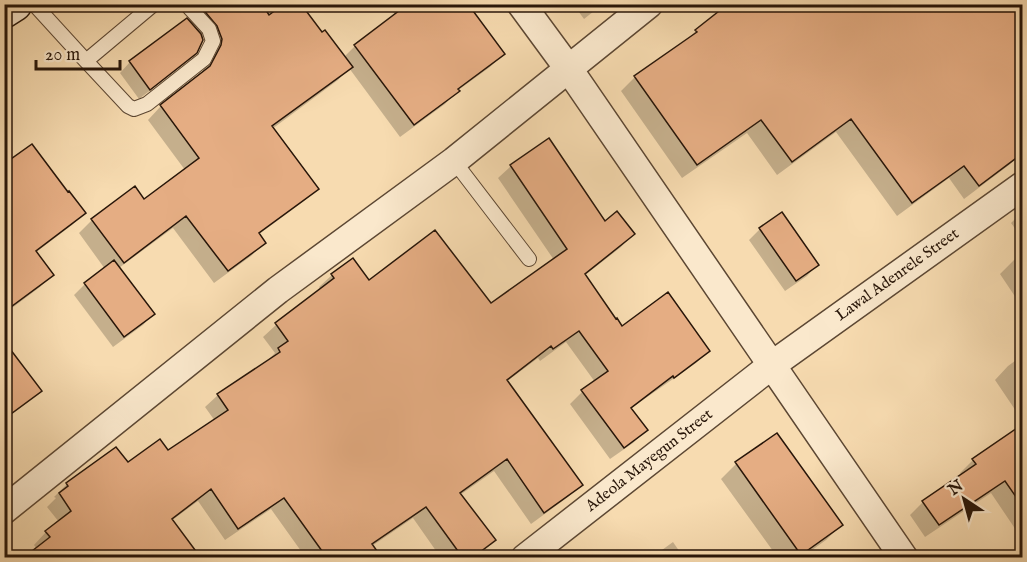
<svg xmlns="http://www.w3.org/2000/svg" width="1027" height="562" viewBox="0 0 1027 562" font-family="'IM FELL English',serif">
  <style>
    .shadow { fill: #0003 }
    .building { fill: #e5ad83; stroke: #281609; stroke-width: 1.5 }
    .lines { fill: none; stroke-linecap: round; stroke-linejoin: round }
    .lane-casing { stroke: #5c4733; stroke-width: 16 }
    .street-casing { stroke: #5c4733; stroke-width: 30 }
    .secondary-casing { stroke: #281609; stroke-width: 36 }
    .lane { stroke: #fae8cc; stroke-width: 14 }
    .street { stroke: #fae8cc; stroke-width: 27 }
    .secondary { stroke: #fae8cc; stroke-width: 33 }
    .labels { text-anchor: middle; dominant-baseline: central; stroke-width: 4.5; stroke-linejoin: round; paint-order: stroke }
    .street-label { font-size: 16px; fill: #281609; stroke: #fae8cc }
  </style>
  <rect width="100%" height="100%" fill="#f7dbb0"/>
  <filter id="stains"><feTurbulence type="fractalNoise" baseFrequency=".00333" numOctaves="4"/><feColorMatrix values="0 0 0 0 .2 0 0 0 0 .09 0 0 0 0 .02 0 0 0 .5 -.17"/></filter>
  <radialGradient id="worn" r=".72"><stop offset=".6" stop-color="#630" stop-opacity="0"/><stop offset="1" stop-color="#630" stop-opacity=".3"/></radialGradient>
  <!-- shadow -->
  <path class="shadow" d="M207,4H299L321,34L344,57L355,46L396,16L387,4H466L503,54L490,67L457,91L445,104L400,137L349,68L338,80L272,129L317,188L304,201L258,235L264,243L251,256L214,283L173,228L119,268L153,314L143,325L113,347L74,295L85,284L105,269L79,233L92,220L144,201L185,170L148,120L161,106L200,76L208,60L209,52L205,39L199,33L196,52L184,64L139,99L120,73L130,62L188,22Z
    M533,4H548L538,12Z
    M573,4H603L584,19Z
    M696,31L1022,152L1009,165L964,199L949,178L897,216L836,132L777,175L747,133L682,178L621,91L635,77L684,42Z
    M4,166L84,213L72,225L35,253L52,275L40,287L4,314Z
    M511,166L605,223L633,234L621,247L584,276L622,328L708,351L696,363L630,409L646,430L633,443L610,459L570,404L582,392L595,382L566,342L540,361L538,358L506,382L581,484L568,497L531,524L494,471L460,495L494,540L475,558H441L413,518L372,546L380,558H306L271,509L225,540L198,501L171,521L37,549L34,545L46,532L59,522L47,507L56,498L54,497L67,484L167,452L215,421L205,407L218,395L266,362L275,353L263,337L276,325L321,290L319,287L332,275L490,305L554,260L498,178Z
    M1022,212V238L1011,223Z
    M760,229L817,265L807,276L785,291L749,240Z
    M1022,254V307L1000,274L1014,260Z
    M4,343L40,390L28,402L4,420Z
    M1022,356V420L995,380L1008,366Z
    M1022,426V539L991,493L925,537L910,515L923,502L962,476L960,473L973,460Z
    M736,464L841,525L826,540L801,558H778L721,479Z
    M673,542L684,558H651Z"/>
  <!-- building -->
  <path class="building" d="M205,4H262L269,15L284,4H301L322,32L325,30L353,67L272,126L319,189L259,233L266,243L228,271L186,216L124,263L91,219L135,186L144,199L199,158L160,105L210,66L221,45L222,39L217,26L201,7Z
    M408,4H468L505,54L458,89L460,91L414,125L354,45Z
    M728,4H1023V153L979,186L964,166L912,203L851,119L792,162L761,120L697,165L634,76L697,32L695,30Z
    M187,18L201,34L203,40L197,53L150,90L129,61Z
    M549,138L605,221L617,211L635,234L585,274L616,319L617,318L622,326L668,292L710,351L674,378L673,376L631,408L648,430L624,448L581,390L608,371L579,331L553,349L551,346L507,380L583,485L544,513L507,459L460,493L496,540L472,558H463L426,507L372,544L382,558H327L284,498L238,529L211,489L172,519L201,558H23L50,537L45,531L71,511L59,493L68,486L66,483L116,447L128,462L160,439L168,450L228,410L217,394L280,352L278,348L288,341L275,323L334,278L331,274L353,258L369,280L435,230L491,303L567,249L510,165Z
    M32,144L68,192L69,191L86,213L36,251L54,275L4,312V164Z
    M782,212L819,265L796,281L759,228Z
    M114,260L155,314L124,337L84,283Z
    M4,341L42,391L4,419Z
    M1023,424V507L1005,481L939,525L922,501L976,464L972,459Z
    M777,433L843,525L801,555L735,462Z"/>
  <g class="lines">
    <defs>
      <path id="lane" d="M34,4L86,61L154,4
        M86,61L128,106L134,109L147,104L204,59L213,41L209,29L186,4
        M454,161L529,259"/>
      <g id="street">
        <path d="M521,4L568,68L904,558"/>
        <path d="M4,510L278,290L454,161L649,4"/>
        <path id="s1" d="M525,558L772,365L1022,186"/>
      </g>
      <path id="secondary" d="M4,11L15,4"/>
    </defs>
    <!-- lane casing -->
    <use href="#lane" class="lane-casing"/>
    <!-- street casing -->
    <use href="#street" class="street-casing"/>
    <!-- secondary casing -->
    <use href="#secondary" class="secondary-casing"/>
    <!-- lane -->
    <use href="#lane" class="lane"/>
    <!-- street -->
    <use href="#street" class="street"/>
    <!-- secondary -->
    <use href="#secondary" class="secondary"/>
  </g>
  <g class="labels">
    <!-- street labels -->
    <g class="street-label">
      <text stroke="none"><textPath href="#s1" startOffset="468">Lawal Adenrele Street</textPath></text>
      <text stroke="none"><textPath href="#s1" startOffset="158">Adeola Mayegun Street</textPath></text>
    </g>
  </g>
  <!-- margin -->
  <rect width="1027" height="562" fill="none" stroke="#f7dbb0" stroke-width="24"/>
  <rect x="6" y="6" width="1015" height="550" fill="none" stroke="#281609" stroke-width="3"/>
  <rect x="12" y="12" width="1003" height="538" fill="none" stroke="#281609" stroke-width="1.5"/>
  <!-- north arrow -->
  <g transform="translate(964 499) rotate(324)" stroke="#fae8cc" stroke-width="4.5" paint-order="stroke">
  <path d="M0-4.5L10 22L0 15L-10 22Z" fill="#281609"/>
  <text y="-9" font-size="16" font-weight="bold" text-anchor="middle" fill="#281609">N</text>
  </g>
  <!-- scale -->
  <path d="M36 60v9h84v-9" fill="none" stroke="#281609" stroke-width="3"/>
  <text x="45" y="60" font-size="18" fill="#281609" stroke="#fae8cc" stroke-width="4.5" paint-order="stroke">20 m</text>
  <rect width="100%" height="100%" filter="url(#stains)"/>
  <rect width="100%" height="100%" fill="url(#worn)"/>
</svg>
